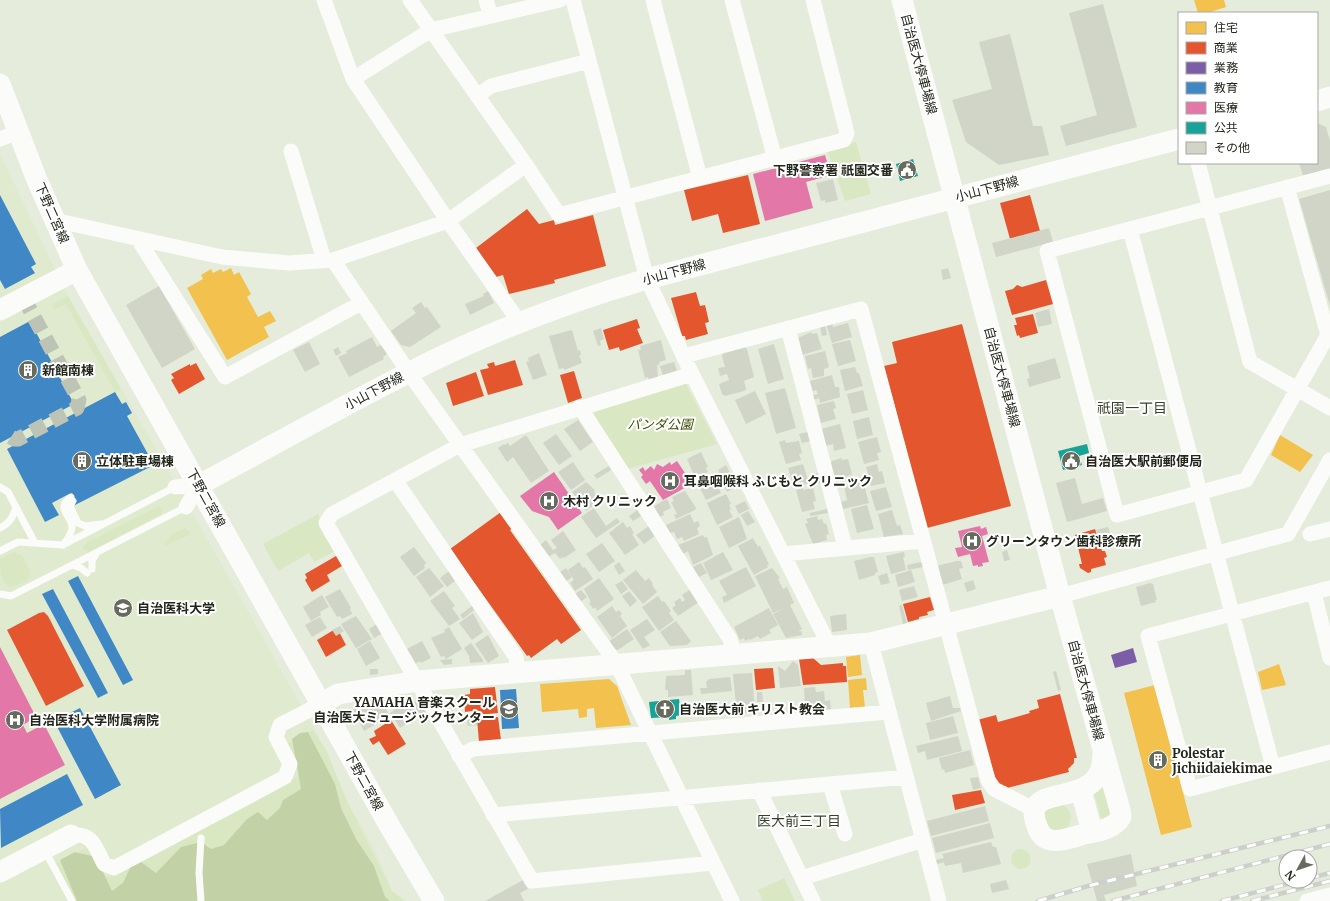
<svg xmlns="http://www.w3.org/2000/svg" width="1330" height="901" viewBox="0 0 1330 901" font-family="Merriweather,'Noto Sans JP',serif">
  <style>
    .built { fill: #e0eacf }
    .green { fill: #d9e8c3 }
    .forest { fill: #c2d2a6 }
    .homes { fill: #f2c14e }
    .shops { fill: #e4572e }
    .offices { fill: #7b5ea7 }
    .schools { fill: #3f88c5 }
    .health { fill: #e377a8 }
    .public { fill: #17a398 }
    .building { fill: #d0d5c8 }
    .lines { fill: none; stroke-linecap: round; stroke-linejoin: round }
    .street-tunnel { stroke: #bec4b5; stroke-width: 15; stroke-dasharray: 15 8; stroke-linecap: butt }
    .lane { stroke: #fbfcfa; stroke-width: 7 }
    .street { stroke: #fbfcfa; stroke-width: 15 }
    .secondary { stroke: #fbfcfa; stroke-width: 21 }
    .rail-casing { stroke: #cdcfcb; stroke-width: 4.5 }
    .rail { stroke: #fff; stroke-width: 3; stroke-dasharray: 9; stroke-linecap: butt }
    .labels { text-anchor: middle; dominant-baseline: central; stroke-width: 4; stroke-linejoin: round; paint-order: stroke }
    .street-label { font-size: 13px; fill: #22261b; stroke: #fff }
    .poi-label { font-size: 13px; font-weight: bold; fill: #22261b; stroke: #fff; text-anchor: start }
    .park-label { font-size: 13px; font-style: italic; fill: #3a4f01; stroke: #fff }
    .neighbourhood-label { font-size: 14px; fill: #384029; stroke: #fff }
  </style>
  <rect width="100%" height="100%" fill="#e5ecdb"/>
  <!-- built -->
  <path class="built" d="M0,154L68,296L186,501L326,750L348,803L376,852L392,891L405,901H0Z"/>
  <!-- green -->
  <path class="green" d="M856,142L871,194L845,201L827,150Z
    M68,296L121,389L115,392L66,304L54,310L52,305Z
    M679,383L686,384L717,444L628,469L593,417L596,408Z
    M159,506L162,509V513L159,515L89,552L83,549L86,543Z
    M318,514L337,550L314,562L309,553L278,571L263,544Z
    M185,528L191,534L165,546L164,544L172,534Z
    M13,552L22,555L31,573L27,581L10,588C0,581 0,571 0,559Z
    M313,730L326,750L348,803L392,891L405,901H76L56,864L88,847L106,878L303,774L287,744Z
    M1100,785L1105,786L1112,812L1105,820L1101,818L1094,793Z
    M1061,804C1073,810 1074,821 1065,830L1051,831L1043,815L1044,811Z
    M1011 859a10 10 0 1 1 20 0a10 10 0 1 1-20 0Z
    M784,878L795,901H763L758,890Z"/>
  <!-- forest -->
  <path class="forest" d="M308,732L335,784L341,808L356,839L374,866L385,897L390,901H77L60,860L75,852L96,857L112,891L123,883L131,866L141,862L156,873L181,847L201,842L211,849L224,845L247,819L258,812L267,820L280,808L283,800L301,789L292,739L300,733Z"/>
  <!-- homes -->
  <path class="homes" d="M1194,0H1224L1226,7L1207,13H1198Z
    M231,268L234,275L239,272L251,294L247,297L258,317L270,311L276,321L264,327L269,337L227,360L187,288L203,279L201,275L211,269L213,273L221,269L223,272Z
    M1280,435L1313,455L1300,472L1271,455Z
    M860,655L862,675L848,677L846,657Z
    M1279,664L1286,685L1262,690L1258,672Z
    M866,678L867,690H863L865,707L850,708L848,680Z
    M609,679L617,686L631,725L596,728L594,708L587,709V717L579,718L578,709L542,712L540,684Z
    M1155,685L1192,827L1161,835L1124,693Z"/>
  <!-- shops -->
  <path class="shops" d="M748,175L760,224L723,233L718,214L692,221L684,190Z
    M1030,195L1040,231L1010,239L1000,203Z
    M527,209L539,224L554,220L555,225L593,215L606,266L554,280L555,283L509,294L503,275L496,277L476,248Z
    M1046,280L1053,304L1012,315L1005,291L1013,289L1017,285L1022,287Z
    M696,292L700,306L705,305L709,322L705,323L708,334L686,340L685,336H682L671,298Z
    M1033,314L1038,333L1020,338L1019,335L1017,336L1014,325H1017L1015,318Z
    M637,319L640,328L637,329L643,343L620,351L619,347L609,350L603,330Z
    M962,324L1011,506L927,528L884,366L897,363L892,342Z
    M515,360L523,385L488,395L480,370L489,368L487,364L494,362L495,366Z
    M196,363L205,379L179,394L171,380L174,378L171,374L190,364V366Z
    M574,371L582,398L568,403L560,375Z
    M476,372L484,396L453,406L446,383Z
    M501,512L513,528L510,530L581,630L561,644L557,639L531,658L529,655L527,656L450,549Z
    M1095,529L1102,551H1105L1107,557L1104,558L1106,565L1091,569V572L1088,573L1080,568L1079,564H1082L1075,535Z
    M336,556L342,566L327,575L330,581L312,592L305,580L307,578L305,574Z
    M930,597L934,610L927,612L928,615L919,617V619L908,622L903,604Z
    M44,612L48,616L84,686L46,706L7,630L39,613Z
    M337,628L346,645L326,657L317,640Z
    M813,658L821,665L843,663V666H846L847,682L803,685L799,659Z
    M773,668L775,688L756,690L754,669Z
    M495,687L498,713L488,714V718L498,717L501,740L479,742L477,719H484L483,714L472,715V711L465,712L464,695L470,694V689Z
    M1060,694L1077,758H1074V763L1068,769L1069,772L1007,788L1006,786H1001L996,780L977,720L996,715L998,722L1030,713L1029,711L1039,708L1037,700Z
    M391,720L406,744L388,755L379,741L373,745L369,739L376,736L374,731Z
    M981,790L985,803L955,810L952,795Z"/>
  <!-- offices -->
  <path class="offices" d="M1133,648L1137,662L1115,668L1111,655Z"/>
  <!-- schools -->
  <path class="schools" d="M0,195L36,264L31,267L35,273L5,289L0,280Z
    M30,321L74,404L0,443V337Z
    M115,392L122,404L126,402L132,413L127,416L154,465L75,505L69,494L52,503L59,515L45,522L7,449Z
    M78,576L133,680L123,685L68,581Z
    M53,589L108,693L98,698L42,594Z
    M516,689L519,728L502,729L500,690Z
    M80,708L121,785L95,799L54,721Z
    M67,774L83,805L1,848L0,809Z"/>
  <!-- health -->
  <path class="health" d="M825,155L831,175L806,182L813,208L765,221L753,174Z
    M677,461L691,482L687,485L688,486L663,500L650,481L646,484L641,477L643,475L639,470L643,467L645,471L651,466L654,470L657,464L663,467L670,462L671,465Z
    M554,472L582,513L558,530L549,517L532,511L520,496Z
    M980,526L981,529L986,527L988,534L982,536L989,562L982,563L983,566L978,567V565L973,566L970,554L958,557L955,548L962,547L958,531Z
    M0,647L36,717L23,725L27,733L44,724L65,765L0,799Z"/>
  <!-- public -->
  <path class="public" d="M913,159L918,176L900,181L896,164Z
    M1087,444L1089,453L1079,456L1082,465L1063,470L1058,451Z
    M679,699L681,715L676,716V719L669,720V717L651,718L649,702Z"/>
  <!-- building -->
  <path class="building" d="M1103,4L1137,127L1066,146L1060,126L1097,115L1069,13Z
    M1010,34L1033,126H1042L1049,155L999,165L966,142L952,100L992,89L979,42Z
    M1317,123L1326,127L1330,141V169L1303,176L1299,163H1317Z
    M833,179L838,200L825,203V200L821,201L816,183Z
    M1330,190V306L1299,199Z
    M1049,228L1053,242L996,257L992,243Z
    M948,268L951,278L943,280L941,270Z
    M159,286L195,349L162,368L126,305Z
    M488,291L494,303L470,315L465,304L484,296L483,294Z
    M421,302L425,308L427,307L441,327L410,347L401,345L391,331L416,313L412,308Z
    M1049,309L1052,324L1038,327L1035,313Z
    M832,323L833,327L848,323L852,337L832,343L826,324Z
    M825,325L827,335L822,336L820,326Z
    M601,328L604,339L600,341L601,345L598,346L593,331Z
    M572,330L578,351L580,350L581,355H579L582,363L564,370V368L559,369L549,336Z
    M811,332L812,334L817,333L822,349L802,355L798,338Z
    M372,337L377,347L381,345L387,354L383,357L384,359L349,377L338,357L347,353L346,351Z
    M661,340L666,360L659,362L660,364L657,365L658,377L649,380L648,377L645,378L638,350H641L640,346Z
    M850,340L856,361L838,366L832,344Z
    M309,342L320,364L305,372L293,350Z
    M774,344L784,379L768,384L758,349Z
    M338,347L341,353L336,356L333,350Z
    M745,347L747,349L754,377L744,381L746,389L744,391L725,396L722,394L719,384L729,380L727,374L720,376L718,368L725,367L722,356L724,352Z
    M825,351L829,367L824,369V376L813,378L811,368L808,369L805,356Z
    M539,353L547,375L533,380L526,362L529,361L528,358Z
    M1055,358L1061,378L1029,387L1027,379L1030,378L1027,366Z
    M674,362L677,371L663,376L660,366Z
    M855,367L857,373H859L863,386L845,391L840,370Z
    M832,375L835,387H839L840,397L820,403L819,398L813,400L811,396L818,394L816,390L813,391L810,381Z
    M785,388L796,428L776,434L765,393Z
    M863,390L868,410L852,414L847,394Z
    M755,391L766,414L746,424L735,400Z
    M834,401L836,408L833,409L836,419L821,423L817,405Z
    M869,417L873,435L857,439L853,421Z
    M578,420L593,442L580,451L564,429Z
    M840,424L846,448L834,451L833,444L825,446L821,429Z
    M808,432L811,441L802,443L799,434Z
    M556,434L572,456L559,465L543,443Z
    M526,435L549,471L531,483L513,457L507,462L498,448L504,444L505,445L508,443L510,446Z
    M877,437L881,452L877,453L879,460L864,464L858,442Z
    M785,440L786,443L799,441L802,453L799,454L801,460L786,464L779,442Z
    M701,452L708,467L706,468L708,472L695,478L687,459Z
    M842,458V460L848,459L852,474L846,477L847,479L836,482L831,463L832,461Z
    M573,462L585,480L571,490L558,472Z
    M803,464L809,483L794,488L788,468Z
    M877,464L879,472L882,471L885,483L871,486L866,467Z
    M726,465L731,475L723,479L718,470Z
    M609,466L611,470L597,479L594,475Z
    M818,473L821,483L813,485L810,475Z
    M713,477L721,493L706,500L698,484Z
    M1075,478L1082,504L1103,498L1107,511L1067,522L1056,483Z
    M734,479L737,486L727,492L723,484Z
    M863,481L869,503L843,509L841,502L847,500L844,486Z
    M586,482L595,490L594,492L600,501L586,511L572,492Z
    M886,487L892,507L876,511L870,491Z
    M803,488V490L813,488L816,501L813,502L815,509L802,512L796,490Z
    M685,491L696,508L695,510L676,519L674,515L677,514L671,502L674,501L672,497Z
    M726,494L731,504L729,505L731,509L729,510L733,517L717,525L707,503Z
    M667,499L671,508L663,512L664,515L660,517L654,506Z
    M745,501L749,509L739,514L735,506Z
    M867,505L874,529L857,533L851,509Z
    M594,508L606,526L617,518L620,522L596,538L581,517Z
    M827,509L828,513L810,516V513Z
    M637,510L641,516L633,521L629,516Z
    M892,510L897,526L900,525L903,534L884,537L878,514Z
    M748,511L755,522L747,526L741,515Z
    M690,514L694,523L698,521L700,526L697,528L699,534L684,541L682,537L677,539L674,532L670,533L666,525Z
    M817,516L818,520L822,519L824,524L826,523L829,534L826,535L827,540L813,544L805,524L808,523L806,519Z
    M739,517L747,539L729,548L719,527Z
    M623,522L627,528L630,526L634,533L632,534L639,545L625,555L609,533Z
    M649,526L656,535L644,544L636,535Z
    M1108,527L1111,536L1099,540L1096,530Z
    M563,531L576,550L564,558L563,557L560,559L555,553L548,557L540,545L546,540L553,550L557,548L551,540Z
    M703,535L705,538L707,537L713,555L693,565L688,551L683,554L678,545Z
    M753,538L758,547L760,546L769,564L767,565L768,567L754,575L738,546Z
    M602,543L615,561L599,572L586,554Z
    M414,547L426,563L424,565L425,568L414,576L400,557Z
    M1007,550L1010,560L1004,561L1002,552Z
    M723,552L733,570L711,580L703,563Z
    M904,552L905,557H903L906,570L891,574L886,556Z
    M870,557H874L878,572L875,573V575L859,580L854,561Z
    M957,561H961L963,568L959,569L962,579L942,585L936,566Z
    M579,562L583,568L585,567L593,579L575,591L570,583L574,580L568,570Z
    M619,562L625,571L619,575L614,566Z
    M921,562L923,567L908,570L907,565Z
    M701,563L707,573L699,577L693,567Z
    M746,567L756,586L724,603L722,597L727,595L719,581Z
    M429,568L444,586L430,597L416,577Z
    M566,568L572,577L565,582L559,573Z
    M772,568L780,578L778,579L783,589L787,587L794,603L790,605L802,629L798,631H801L802,635L786,638L773,614L785,608L773,613L755,576Z
    M636,570L645,581L649,578L653,584L652,585L657,592L643,604L623,580Z
    M911,570L915,582L898,587L895,575Z
    M449,571L456,580L447,587L440,578Z
    M887,573L890,583L881,585L878,576Z
    M599,578L614,599L597,611L595,607L593,609L589,603L591,602L584,589Z
    M973,580L976,589L967,592L964,583Z
    M622,581L628,589L621,594L615,585Z
    M1150,583L1153,584L1157,600H1155L1156,602L1141,606L1136,587Z
    M914,586L918,597L902,601L899,590Z
    M340,589L351,608L350,609L352,614L342,619L340,616L337,617L325,597Z
    M691,589L699,602L678,616L672,608L676,605L674,602L680,598L682,602L685,600L682,595Z
    M581,590L587,597L580,602L575,594Z
    M444,591L455,606L452,608L460,619L449,626L430,601Z
    M629,591L637,601L630,607L622,596Z
    M322,595L329,607L320,612L321,615L311,621L303,607Z
    M658,596L662,602L664,601L671,611L669,613L674,620L659,631L642,607Z
    M902,605L907,623L903,624L899,606Z
    M472,606L474,610L463,619L460,615Z
    M612,606L616,612L619,610L622,614L620,616L627,626L612,638L597,617Z
    M769,608L778,625L769,630L771,633L760,639L758,636L750,640L749,639L745,641L744,638L740,640L734,627Z
    M473,613L483,632L472,640L459,623Z
    M846,614L847,630L832,632L830,616Z
    M356,616L372,639L356,648L341,624Z
    M320,617L327,628L312,637L305,625Z
    M647,619L655,630L644,637L650,645L643,649L630,630Z
    M676,621L691,641L687,645L670,646L660,632Z
    M377,624L383,633L374,638L369,629Z
    M340,626L344,631L336,636L332,630Z
    M449,627L462,649L446,659L444,656L441,657L431,638L445,632L444,630Z
    M627,629L634,639L618,650L613,649L608,642Z
    M488,635L499,656L488,663L475,644Z
    M370,641L380,658L366,666L357,649Z
    M422,641L431,658L421,663L420,661L415,664L407,649Z
    M471,643L483,660V662L470,663L469,656L464,648Z
    M452,659V664L444,665L440,660Z
    M793,661L798,665L801,686L780,688L778,666L785,671Z
    M370,669H378V674L370,675Z
    M685,670H691L693,695L668,697V690H665L666,676L685,675Z
    M1056,671L1061,690L1058,691L1053,672Z
    M752,673L755,712L737,714L733,674Z
    M730,677L732,691L701,694L700,688H707L706,682L709,679Z
    M815,687L816,692L824,691L825,701L830,700L831,709L814,711V708L808,711L805,709L804,688Z
    M757,692H762L763,702H757Z
    M950,696L953,708H960L961,711L931,721L926,703Z
    M406,697L408,699L410,698L414,702L420,699L427,711L400,728L390,713L395,709L392,706Z
    M378,703L379,705L383,704L390,716L364,731L353,711L356,704Z
    M953,716L958,733L930,740L926,723Z
    M477,719V725L468,726L467,720Z
    M958,736L962,751L927,760L925,751L918,753L916,746Z
    M970,750L974,765L945,773L944,769L942,770L939,758Z
    M978,777L981,788L973,790L970,778Z
    M985,806L989,821L931,836L927,821Z
    M990,823L994,838L936,853L932,838Z
    M991,842L993,847H996L1001,864L963,873L961,863L945,866L944,862L937,864L936,860L944,858L942,854Z
    M1131,854L1137,886L1104,895L1106,901H1097L1087,864Z
    M523,880L528,889L520,893L524,901H485Z
    M1006,880L1009,889L992,893L990,884Z"/>
  <g class="lines">
    <!-- street-tunnel -->
    <path class="street-tunnel" d="M11,437L14,439H18L77,408L79,400L28,306"/>
    <!-- lane -->
    <path class="lane" d="M0,487L8,492L35,543
      M73,501L70,506L78,523L85,526L101,524
      M0,528C10,523 13,517 16,507
      M63,545C67,540 71,534 72,528C73,516 54,509 71,497
      M0,551L18,542L63,545L175,487
      M72,565L81,568L87,573
      M92,569V561L96,554
      M0,594L11,596L186,507
      M201,838L199,873L201,901
      M45,851L72,901"/>
    <!-- street -->
    <path class="street" d="M324,0L353,79L448,221L520,323
      M410,0L526,165L559,215L844,140L847,133L813,0
      M486,0L491,16
      M573,0L647,279L692,374L829,645
      M653,0L700,178
      M732,0L775,159
      M353,79L431,30L560,0
      M477,96L491,86L589,61
      M0,139L18,132
      M291,151L324,260
      M1198,163L1250,362L1330,408
      M1287,187L1328,335L1246,480L1117,515L1047,251C1141,226 1236,201 1330,176
      M54,220L222,257L289,263L333,260L448,221L526,165
      M1130,229L1273,767L1330,752
      M138,239L225,377L361,303
      M333,260L409,373L616,663L732,901
      M788,328L845,547
      M684,356L861,309L988,780L994,789L1035,810
      M692,374L460,445L332,514L326,523L532,881L713,863
      M580,407L730,639L734,654
      M395,480L516,657L518,674
      M175,487L199,485
      M186,507L199,485
      M1310,534L1330,529
      M783,554L923,541
      M1314,593L1330,658
      M1060,596L1288,534L1330,460
      M871,643L939,901
      M459,756L473,749L888,712
      M1273,767L1190,789L1148,636L1330,588
      M830,784L845,834
      M759,790L813,901
      M493,815L906,777
      M71,835C93,833 95,846 104,864L114,868L285,777L290,764L276,737L280,725L321,704
      M802,878L923,840
      M1307,901L1330,895"/>
    <!-- secondary -->
    <path class="secondary" d="M902,0L1060,596L1120,810L1121,817C1113,830 1097,831 1084,834C1067,839 1044,849 1037,826C1035,821 1034,817 1034,812C1038,784 1104,808 1103,753
      M0,84L37,180L77,270L389,825L434,901
      M1317,101L1330,97
      M0,310L77,270
      M199,485C268,448 337,409 408,373C484,334 565,303 647,279L1179,139
      M321,704L338,694L418,681L871,643L1060,596
      M1081,790L1092,832
      M0,872L71,835"/>
    <defs>
      <path id="rail" d="M1310,878L1330,873
        M1038,901L1088,886L1330,826
        M1113,901L1330,844
        M1222,901L1299,881
        M1252,901L1330,881"/>
    </defs>
    <!-- rail casing -->
    <use href="#rail" class="rail-casing"/>
    <!-- rail -->
    <use href="#rail" class="rail"/>
  </g>
  <!-- icons -->
  <defs>
    <symbol id="civic-disc" viewBox="-11 -11 22 22"><circle r="9.5" fill="#666b5e" stroke="#fff"/><path d="M-.6-6.5H3V-4.5H.6V-3L4-1V1h2V6H-6V1h2V-1L-.6-3ZM-1.2 2.5V6h2.4V2.5Z" fill="#fff"/></symbol>
    <symbol id="building-disc" viewBox="-11 -11 22 22"><circle r="9.5" fill="#666b5e" stroke="#fff"/><path d="M-4-6H4V6H1V3H-1V6H-4ZM-2.5-4.3h1.7v1.8h-1.7ZM.8-4.3h1.7v1.8H.8ZM-2.5-1h1.7V.8h-1.7ZM.8-1h1.7V.8H.8Z" fill="#fff"/></symbol>
    <symbol id="hospital-disc" viewBox="-11 -11 22 22"><circle r="9.5" fill="#666b5e" stroke="#fff"/><path d="M-5-5h3v3.5h4V-5h3V5h-3V1.5h-4V5h-3Z" fill="#fff"/></symbol>
    <symbol id="university-disc" viewBox="-11 -11 22 22"><circle r="9.5" fill="#666b5e" stroke="#fff"/><path d="M0-5L7-2L0 1L-7-2ZM-4 1L0 2.5L4 1V4Q0 6-4 4Z" fill="#fff"/></symbol>
    <symbol id="school-disc" viewBox="-11 -11 22 22"><circle r="9.5" fill="#666b5e" stroke="#fff"/><path d="M0-5L7-2L0 1L-7-2ZM-4 1L0 2.5L4 1V4Q0 6-4 4Z" fill="#fff"/></symbol>
    <symbol id="church-disc" viewBox="-11 -11 22 22"><circle r="9.5" fill="#666b5e" stroke="#fff"/><path d="M-1.2-6h2.4v3.5h3.3v2.4h-3.3V6h-2.4V-.1h-3.3v-2.4h3.3Z" fill="#fff"/></symbol>
  </defs>
  <g fill-rule="evenodd">
    <use href="#civic-disc" x="896" y="159" width="22" height="22"/>
    <use href="#building-disc" x="17" y="359" width="22" height="22"/>
    <use href="#building-disc" x="71" y="450" width="22" height="22"/>
    <use href="#civic-disc" x="1060" y="450" width="22" height="22"/>
    <use href="#hospital-disc" x="659" y="470" width="22" height="22"/>
    <use href="#hospital-disc" x="538" y="490" width="22" height="22"/>
    <use href="#hospital-disc" x="961" y="530" width="22" height="22"/>
    <use href="#university-disc" x="112" y="597" width="22" height="22"/>
    <use href="#school-disc" x="498" y="698" width="22" height="22"/>
    <use href="#church-disc" x="654" y="698" width="22" height="22"/>
    <use href="#hospital-disc" x="4" y="709" width="22" height="22"/>
    <use href="#building-disc" x="1147" y="749" width="22" height="22"/>
  </g>
  <g class="labels">
    <!-- street labels -->
    <g class="street-label">
      <text transform="translate(919 64) rotate(75)">自治医大停車場線</text>
      <text transform="translate(987 189) rotate(-15)">小山下野線</text>
      <text transform="translate(52 213) rotate(66)">下野二宮線</text>
      <text transform="translate(674 272) rotate(-15)">小山下野線</text>
      <text transform="translate(1002 377) rotate(75)">自治医大停車場線</text>
      <text transform="translate(374 391) rotate(-28)">小山下野線</text>
      <text transform="translate(206 498) rotate(61)">下野二宮線</text>
      <text transform="translate(1086 690) rotate(75)">自治医大停車場線</text>
      <text transform="translate(364 781) rotate(61)">下野二宮線</text>
    </g>
    <!-- poi labels -->
    <g class="poi-label">
      <text x="893" y="170" text-anchor="end">下野警察署 祇園交番</text>
      <text x="42" y="370">新館南棟</text>
      <text x="96" y="461">立体駐車場棟</text>
      <text x="1085" y="461">自治医大駅前郵便局</text>
      <text x="684" y="481">耳鼻咽喉科 ふじもと クリニック</text>
      <text x="563" y="501">木村 クリニック</text>
      <text x="986" y="541">グリーンタウン歯科診療所</text>
      <text x="137" y="608">自治医科大学</text>
      <text x="495" y="702" text-anchor="end">YAMAHA 音楽スクール<tspan x="495" dy="15">自治医大ミュージックセンター</tspan></text>
      <text x="679" y="709">自治医大前 キリスト教会</text>
      <text x="29" y="720">自治医科大学附属病院</text>
      <text x="1172" y="753">Polestar<tspan x="1172" dy="15">Jichiidaiekimae</tspan></text>
    </g>
    <!-- park labels -->
    <g class="park-label">
      <text x="660" y="424">パンダ公園</text>
    </g>
    <!-- neighbourhood labels -->
    <g class="neighbourhood-label">
      <text x="1132" y="408">祇園一丁目</text>
      <text x="799" y="821">医大前三丁目</text>
    </g>
  </g>
  <!-- legend -->
  <rect x="1178" y="12" width="140" height="152" fill="#ffffff" stroke="#a7a8a4"/>
  <rect x="1186" y="22" width="20" height="12" fill="#f2c14e" stroke="#a7a8a4"/>
  <text x="1214" y="32" font-size="12" fill="#22261b">住宅</text>
  <rect x="1186" y="42" width="20" height="12" fill="#e4572e" stroke="#a7a8a4"/>
  <text x="1214" y="52" font-size="12" fill="#22261b">商業</text>
  <rect x="1186" y="62" width="20" height="12" fill="#7b5ea7" stroke="#a7a8a4"/>
  <text x="1214" y="72" font-size="12" fill="#22261b">業務</text>
  <rect x="1186" y="82" width="20" height="12" fill="#3f88c5" stroke="#a7a8a4"/>
  <text x="1214" y="92" font-size="12" fill="#22261b">教育</text>
  <rect x="1186" y="102" width="20" height="12" fill="#e377a8" stroke="#a7a8a4"/>
  <text x="1214" y="112" font-size="12" fill="#22261b">医療</text>
  <rect x="1186" y="122" width="20" height="12" fill="#17a398" stroke="#a7a8a4"/>
  <text x="1214" y="132" font-size="12" fill="#22261b">公共</text>
  <rect x="1186" y="142" width="20" height="12" fill="#d0d5c8" stroke="#a7a8a4"/>
  <text x="1214" y="152" font-size="12" fill="#22261b">その他</text>
  <!-- north arrow -->
  <g transform="translate(1298 869) rotate(230)"><circle r="19" fill="#ffffff" stroke="#a7a8a4"/>
  <path d="M0-3L7 15L0 10L-7 15Z" fill="#666b5e"/>
  <text y="-6" font-size="11" font-weight="bold" text-anchor="middle" fill="#22261b">N</text>
  </g>
</svg>
